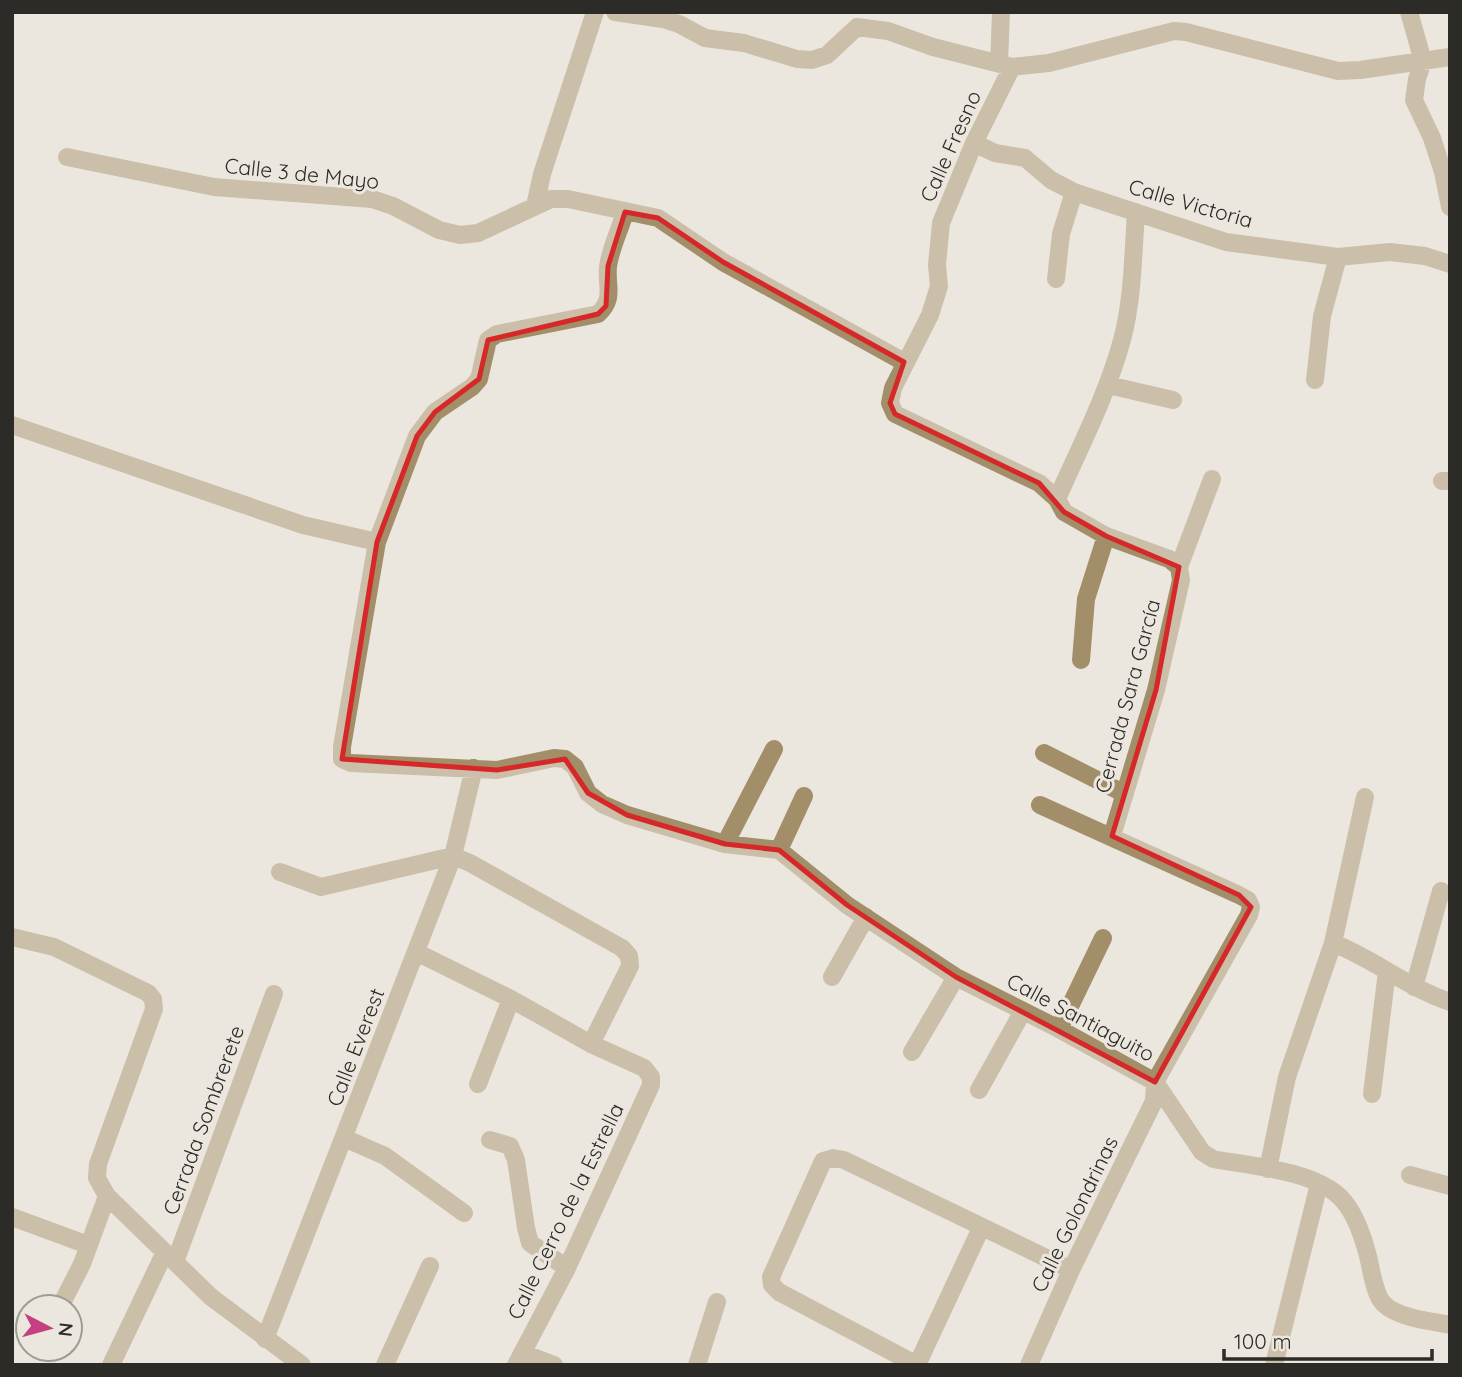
<svg xmlns="http://www.w3.org/2000/svg" width="1462" height="1377" viewBox="0 0 1462 1377" font-family="Quicksand,sans-serif">
  <style>
    .lines { fill: none; stroke-linecap: round; stroke-linejoin: round }
    .minor { stroke: #a28f6a; stroke-width: 18 }
    .marked { fill: none; stroke: #d62828; stroke-width: 5; stroke-linejoin: round }
    .labels { text-anchor: middle; dominant-baseline: central; stroke-width: 6; stroke-linejoin: round; paint-order: stroke }
    .street-label { font-size: 21px; fill: #2c2b27; stroke: #ece7de }
  </style>
  <rect width="100%" height="100%" fill="#ece7de"/>
  <g class="lines">
    <!-- minor -->
    <path class="minor" d="M615,12L663,19L679,24L705,38L744,43L797,59L812,60L827,55L857,27L888,31L933,47L1012,67L1049,63L1174,31L1186,32L1338,71L1360,70L1450,57
      M1409,12L1423,61L1417,79L1414,100L1432,138L1443,172L1450,207
      M999,64L1001,12
      M1012,67L974,143L941,223L937,265L939,286L930,315L893,388L890,403L895,414L1039,483L1057,499L1064,512L1106,536L1169,559L1179,567
      M974,143L995,153L1025,158L1051,180L1074,192L1226,242L1338,257L1390,252L1425,256L1450,264
      M67,157L214,187L372,199L393,206L439,230L460,235L478,233L551,199H568L658,218L723,262L904,362
      M535,206L542,174L595,12
      M625,212C620,230 610,249 608,267C606,287 615,298 598,314L497,334L488,340L479,379L472,387L435,412L417,436L377,542L342,747V759L351,763L497,770L554,758L565,759L575,767L588,793L602,804L627,815L725,844L779,850
      M1056,279L1061,234L1074,192
      M1315,380L1322,316L1338,257
      M1108,385L1173,400
      M12,425L303,525L377,542
      M1442,481H1450
      M1057,499C1080,447 1107,395 1122,340C1133,299 1133,254 1136,212
      M1081,660L1086,599L1106,536
      M1044,753L1125,794
      M1112,836L1156,690L1181,580L1179,567L1212,479
      M725,844L774,749
      M779,850L847,905L956,977L1059,1029L1155,1082L1202,1152L1213,1159C1250,1166 1312,1170 1340,1197C1353,1210 1361,1231 1366,1249C1371,1263 1373,1294 1384,1304C1398,1318 1431,1321 1450,1325
      M779,850L804,796
      M280,872L321,887L453,856L470,863L622,948L629,956L630,966L591,1044
      M12,937L54,947L148,993L153,999L154,1009L98,1164L97,1178L107,1196L211,1297L302,1365
      M1333,943C1374,959 1408,988 1450,1002
      M416,952L511,999L591,1044L644,1068L651,1077V1085L567,1268L516,1365
      M832,977L866,917
      M1414,987L1441,891
      M1059,1029L1103,938
      M912,1052L956,977
      M478,1084L511,999
      M979,1090L1023,1011
      M1372,1094L1387,971
      M344,1138L385,1156L464,1213
      M490,1140L510,1146L516,1160L526,1228L530,1243L567,1268
      M1268,1169L1287,1077L1333,943L1365,797
      M1410,1175L1450,1186
      M12,1217L88,1245
      M175,1262L274,994
      M60,1307L82,1264L107,1196
      M265,1339L453,856L474,768
      M522,1353L554,1365
      M111,1365L165,1252
      M385,1365L430,1266
      M697,1365L717,1302
      M917,1365L779,1292L772,1285L771,1277L823,1161L833,1158L844,1160L1071,1270
      M917,1365L981,1228
      M1029,1365L1071,1270L1154,1101L1155,1082L1249,915L1251,907L1248,900L1239,895L1040,805
      M1274,1365L1319,1184"/>
  </g>
  <!-- marked area -->
  <path d="M0 0H1462V1377H0ZM625,212L658,218L723,262L904,362L890,403L895,414L1039,483L1064,512L1106,536L1179,567L1156,690L1112,836L1239,895L1251,907L1155,1082L956,977L847,905L779,850L725,844L627,815L588,793L565,759L497,770L342,759L377,542L417,436L435,412L479,379L488,340L598,314L606,306L608,266Z" fill="#ece7de" fill-opacity=".55" fill-rule="evenodd"/>
  <path class="marked" d="M625,212L658,218L723,262L904,362L890,403L895,414L1039,483L1064,512L1106,536L1179,567L1156,690L1112,836L1239,895L1251,907L1155,1082L956,977L847,905L779,850L725,844L627,815L588,793L565,759L497,770L342,759L377,542L417,436L435,412L479,379L488,340L598,314L606,306L608,266Z"/>
  <g class="labels">
    <!-- street labels -->
    <g class="street-label">
      <text transform="translate(950 146) rotate(-66)">Calle Fresno</text>
      <text transform="translate(302 173) rotate(6)">Calle 3 de Mayo</text>
      <text transform="translate(1191 203) rotate(16)">Calle Victoria</text>
      <text transform="translate(1127 696) rotate(-75)">Cerrada Sara García</text>
      <text transform="translate(1081 1017) rotate(28)">Calle Santiaguito</text>
      <text transform="translate(355 1047) rotate(-69)">Calle Everest</text>
      <text transform="translate(203 1120) rotate(-70)">Cerrada Sombrerete</text>
      <text transform="translate(565 1211) rotate(-64)">Calle Cerro de la Estrella</text>
      <text transform="translate(1074 1214) rotate(-64)">Calle Golondrinas</text>
    </g>
  </g>
  <!-- border -->
  <rect width="1462" height="1377" fill="none" stroke="#2c2b27" stroke-width="28"/>
  <!-- north arrow -->
  <g transform="translate(49 1328) rotate(96)"><circle r="33" fill="#ece7de" stroke="#9f9c95" stroke-width="2"/>
  <path d="M0-5L12 26L0 18L-12 26Z" fill="#c54083"/>
  <text y="-10" font-size="19" font-weight="bold" text-anchor="middle" fill="#2c2b27">N</text>
  </g>
  <!-- scale -->
  <path d="M1224 1349v10h208v-10" fill="none" stroke="#2c2b27" stroke-width="3.5"/>
  <text x="1234" y="1349" font-size="21" fill="#2c2b27" stroke="#ece7de" stroke-width="5" paint-order="stroke">100 m</text>
</svg>
